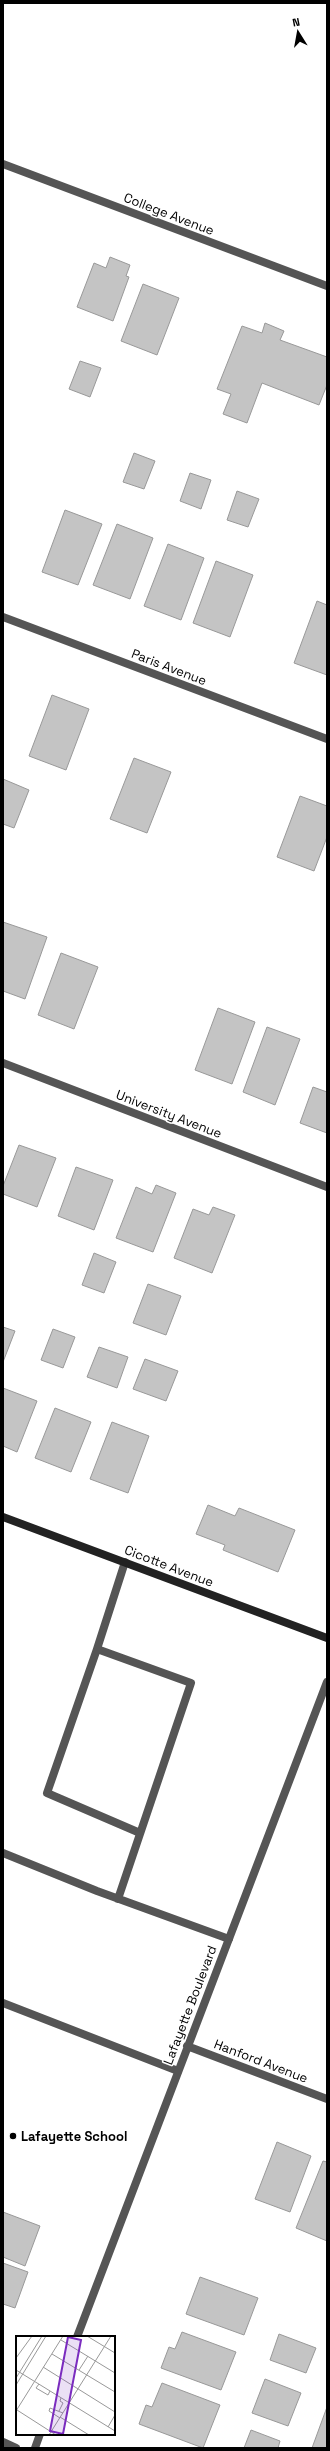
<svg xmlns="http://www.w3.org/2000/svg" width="330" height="2451" viewBox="0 0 330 2451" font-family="'Space Grotesk',sans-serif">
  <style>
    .building { fill: #c4c4c4; stroke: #999 }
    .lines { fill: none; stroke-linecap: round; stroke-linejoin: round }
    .lane { stroke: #555; stroke-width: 8 }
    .street { stroke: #555; stroke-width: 8 }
    .secondary { stroke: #222; stroke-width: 8 }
    .poi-dot { fill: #000; stroke: #fff; stroke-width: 1.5 }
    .labels { text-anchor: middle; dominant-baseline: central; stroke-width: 3; stroke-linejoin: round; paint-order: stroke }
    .street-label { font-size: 13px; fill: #000; stroke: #fff }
    .poi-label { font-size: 13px; font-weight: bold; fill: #000; stroke: #fff; text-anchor: start }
    .inset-road { fill: none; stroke: #999; stroke-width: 1 }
    .view { fill: #7b2cbf; fill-opacity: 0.15; stroke: #7b2cbf; stroke-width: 2 }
    .inset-edge { fill: none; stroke: #000; stroke-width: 2 }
  </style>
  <rect width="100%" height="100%" fill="#fff"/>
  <!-- building -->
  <path class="building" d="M110,257L130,265L126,276L129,277L113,321L77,307L94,263L106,268Z
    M143,284L179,298L157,355L121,341Z
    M265,323L284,331L280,340L327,357V385L319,405L262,383L247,423L223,414L231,394L217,389L242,326L262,333Z
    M80,361L101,368L90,397L69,389Z
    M134,453L155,461L144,489L123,482Z
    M190,473L211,480L201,509L180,501Z
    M237,491L259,499L248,527L227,520Z
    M65,510L102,524L78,585L42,572Z
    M117,524L153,538L130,599L93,585Z
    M168,544L204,558L181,620L144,606Z
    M216,561L253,575L230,637L193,623Z
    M317,601L327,605V675L294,663Z
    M52,695L89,709L66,770L29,756Z
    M134,758L171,772L147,833L110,819Z
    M3,779L29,790L14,828L3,824Z
    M300,796L327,806V837L314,871L277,857Z
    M3,922L47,937L25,999L3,991Z
    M61,953L98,967L74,1029L38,1015Z
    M218,1008L255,1022L232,1084L195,1070Z
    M267,1027L300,1039L275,1105L243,1092Z
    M313,1087L327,1092V1133L300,1123Z
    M19,1145L56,1158L37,1207L3,1194V1186Z
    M76,1167L113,1180L94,1230L58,1216Z
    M156,1185L176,1193L153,1252L116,1238L136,1187L152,1194Z
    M213,1207L235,1215L212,1273L174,1258L193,1209L209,1215Z
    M94,1253L116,1262L104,1293L82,1285Z
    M148,1284L181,1296L166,1335L133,1323Z
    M3,1327L15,1331L3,1362Z
    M53,1329L75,1337L63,1368L41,1360Z
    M99,1347L128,1357L117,1388L87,1377Z
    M145,1359L178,1371L166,1401L133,1389Z
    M3,1388L37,1401L17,1452L3,1446Z
    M55,1408L91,1422L71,1472L35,1458Z
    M112,1422L149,1436L128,1493L90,1479Z
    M208,1505L235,1516L239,1508L295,1530L278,1572L223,1550L225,1545L196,1534Z
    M277,2142L311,2156L290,2212L255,2199Z
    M323,2161L327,2162V2241L296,2228Z
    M3,2212L40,2226L25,2266L3,2257Z
    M3,2263L28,2272L15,2308L3,2304Z
    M200,2277L258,2298L244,2335L186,2314Z
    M182,2332L236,2352L221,2390L161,2368L169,2347L175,2349Z
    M279,2334L316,2348L306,2373L270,2360Z
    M265,2379L301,2393L288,2426L252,2413Z
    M162,2383L220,2405L203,2448L139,2424L146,2405L152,2407Z
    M327,2407V2448H312Z
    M251,2430L280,2441L278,2448H244Z"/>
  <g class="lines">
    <!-- lane -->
    <path class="lane" d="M97,1649L47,1793L140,1833
      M3,1853L97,1891L229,1939
      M118,1899L191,1683L97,1649L125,1562
      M3,2003L178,2071"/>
    <!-- street -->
    <path class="street" d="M3,164L327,286
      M3,617L327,739
      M3,1063L327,1187
      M187,2046L327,2099
      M77,2337L327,1682
      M3,2442L16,2448
      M35,2448L40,2434"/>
    <!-- secondary -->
    <path class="secondary" d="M3,1517L327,1638"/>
  </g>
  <!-- markers -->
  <circle class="poi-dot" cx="13" cy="2136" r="4"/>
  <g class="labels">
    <!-- street labels -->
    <g class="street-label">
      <text transform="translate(169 214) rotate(21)">College Avenue</text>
      <text transform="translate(169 667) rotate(21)">Paris Avenue</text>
      <text transform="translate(169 1114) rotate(21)">University Avenue</text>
      <text transform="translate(169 1566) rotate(21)">Cicotte Avenue</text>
      <text transform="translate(190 2005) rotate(-69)">Lafayette Boulevard</text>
      <text transform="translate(261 2061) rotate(21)">Hanford Avenue</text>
    </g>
    <!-- poi labels -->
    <g class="poi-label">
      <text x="21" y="2136">Lafayette School</text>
    </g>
  </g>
  <!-- overview -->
  <g transform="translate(16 2336)">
    <rect width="99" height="99" fill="#fff"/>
    <path class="inset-road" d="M71,0L99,17M45,4L99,37M36,18L99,56M0,22L16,0M27,31L99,76M0,34L99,95M63,34L72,20M0,42L26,0M23,48L20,52L32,59L34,55M0,49L30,0M1,74L40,99M0,75L47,0M43,75L47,67L44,65L45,62M44,81L73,99M44,82L33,75L34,72L47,77M92,91L99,79M33,99L95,0"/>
    <path class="view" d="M52,1L65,4L47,98L34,95Z"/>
    <rect width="99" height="99" class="inset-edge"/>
  </g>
  <!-- border -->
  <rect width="330" height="2451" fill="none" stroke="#000000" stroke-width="8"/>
  <!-- north arrow -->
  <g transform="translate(298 32) rotate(349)" stroke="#ffffff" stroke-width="3" paint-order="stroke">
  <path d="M0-3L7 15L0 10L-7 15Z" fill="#000000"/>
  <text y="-6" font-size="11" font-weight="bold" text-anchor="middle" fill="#000000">N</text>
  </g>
</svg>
